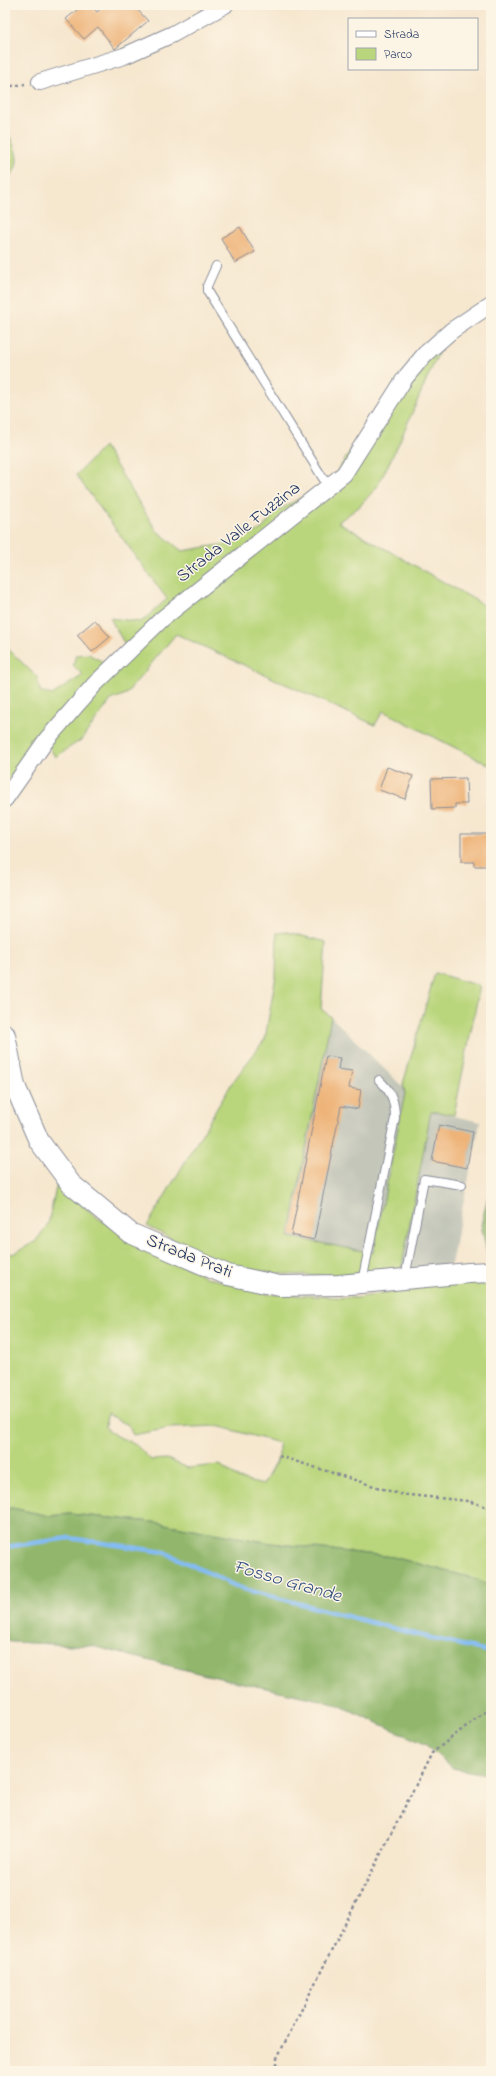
<svg xmlns="http://www.w3.org/2000/svg" width="496" height="2076" viewBox="0 0 496 2076" font-family="'Indie Flower',sans-serif">
  <style>
    .industrial { fill: #c3c6b9 }
    .green { fill: #b9d67c; stroke: #6a826d; fill-rule: evenodd }
    .forest { fill: #92b76c; stroke: #567365 }
    .lines { fill: none; stroke-linecap: round; stroke-linejoin: round }
    .stream { stroke: #84bcf5; stroke-width: 4.5 }
    .building { fill: #eeb378 }
    .service-casing { stroke: #888b96; stroke-width: 10 }
    .minor-casing { stroke: #888b96; stroke-width: 18 }
    .tertiary-casing { stroke: #888b96; stroke-width: 22 }
    .path { stroke: #888b96; stroke-width: 2.5; stroke-dasharray: 3 3; stroke-linecap: butt }
    .service { stroke: #fff; stroke-width: 8 }
    .minor { stroke: #fff; stroke-width: 16 }
    .tertiary { stroke: #fff; stroke-width: 20 }
    .labels { text-anchor: middle; dominant-baseline: central; stroke-width: 3; stroke-linejoin: round; paint-order: stroke }
    .street-label { font-size: 18px; fill: #1b2f5e; stroke: #fcf5e5 }
    .water-label { font-size: 19px; font-style: italic; fill: #355284; stroke: #fcf5e5 }
  </style>
  <rect width="100%" height="100%" fill="#fcf5e5"/>
  <filter id="ink" filterUnits="userSpaceOnUse"><feTurbulence type="fractalNoise" baseFrequency=".025" numOctaves="2"/><feDisplacementMap in="SourceGraphic" scale="8" xChannelSelector="R" yChannelSelector="G"/><feConvolveMatrix kernelMatrix="1 2 1 2 8 2 1 2 1" color-interpolation-filters="sRGB"/></filter>
  <filter id="wash" filterUnits="userSpaceOnUse"><feTurbulence type="fractalNoise" baseFrequency=".012" numOctaves="4" result="noise"/><feDisplacementMap in="SourceGraphic" scale="16" xChannelSelector="R" yChannelSelector="G"/><feGaussianBlur stdDeviation="0.9" result="paint"/><feColorMatrix in="noise" values="0 0 0 0 0 0 0 0 0 0 0 0 0 0 0 0 0 1.4 0 .05"/><feComposite in="paint" operator="in"/></filter>
  <g filter="url(#wash)">
    <rect width="100%" height="100%" fill="#f6e7cf"/>
    <!-- industrial -->
    <path class="industrial" d="M331,1017L404,1088L405,1093L373,1253L289,1237Z
      M431,1111L480,1122L451,1264L401,1271Z"/>
    <!-- green -->
    <path class="green" d="M5,127C15,149 26,163 5,182Z
      M441,347L398,445L377,487L359,507L338,522L491,609V670L488,683L491,684V766L383,711L375,725L176,634L126,694L111,700L81,740L55,757L42,734L5,785V646L37,677L40,691L52,695L83,675L73,665L76,655L89,654C95,659 102,660 108,665L128,650L110,618L141,622L167,599L76,475L104,446L156,530L182,551L232,543L262,529L276,512L331,480L384,402Z
      M287,932L326,942L321,1009L331,1017L289,1237L373,1253L405,1093L403,1084L435,973L480,986L454,1115L431,1111L401,1271C340,1275 277,1282 218,1260C193,1251 170,1238 147,1226L232,1083L265,1039L276,975L277,933Z
      M57,1183L99,1219L160,1254L206,1277L268,1294L356,1298L430,1285L468,1283L491,1285V1586L476,1579L393,1557L271,1543L153,1522L70,1514L50,1516L12,1508L5,1509V1252L13,1254L36,1241L48,1224ZM106,1415L128,1425L133,1435L170,1428L217,1426L279,1443V1456L263,1485L239,1479L220,1465L188,1468L167,1459L151,1460L134,1443L116,1436L105,1427Z"/>
    <!-- forest -->
    <path class="forest" d="M491,1184V1261H489L481,1225Z
      M12,1508L50,1516L70,1514L153,1522L271,1543L393,1557L476,1579L491,1586V1775L452,1768L425,1744L334,1703L202,1674L92,1646L12,1642L5,1639V1509Z"/>
    <g class="lines">
      <!-- stream -->
      <path class="stream" d="M5,1547L69,1538L164,1552L240,1588L419,1635L491,1652"/>
    </g>
    <g id="blocks">
      <!-- building -->
      <path class="building" d="M83,5H91L97,12L106,5H133L148,21L115,49L98,27L84,39L66,19Z
        M240,227L255,252L235,263L221,238Z
        M95,620L110,637L92,652L77,635Z
        M387,767L413,776L405,799L379,790Z
        M466,778L467,804H455V808L432,809L431,779Z
        M461,834H491V866H474V862H461Z
        M326,1056L340,1058L338,1069L352,1071L349,1088L361,1090L358,1109L341,1106L314,1240L291,1235Z
        M439,1125L473,1132L467,1168L432,1161Z"/>
    </g>
  </g>
  <g filter="url(#ink)">
    <use href="#blocks" fill-opacity="0" stroke="#888b96" stroke-width="1"/>
    <g class="lines">
      <defs>
        <path id="service" d="M216,266L207,286V291L329,488
          M405,1278L424,1179L462,1185
          M362,1282L395,1118C395,1101 391,1091 379,1080"/>
        <path id="minor" d="M40,82L124,56L173,34L225,5
          M5,799L47,739L94,685L162,619L344,474L405,378L425,354L451,331L491,304"/>
        <path id="tertiary" d="M5,1035L15,1086L39,1141L71,1184L130,1233L228,1275L280,1286L339,1285L469,1273L491,1272"/>
      </defs>
      <!-- service casing -->
      <use href="#service" class="service-casing"/>
      <!-- minor casing -->
      <use href="#minor" class="minor-casing"/>
      <!-- tertiary casing -->
      <use href="#tertiary" class="tertiary-casing"/>
      <!-- path -->
      <path class="path" d="M5,87L25,84
        M279,1456L399,1494L468,1501L491,1508
        M277,2071V2058L432,1753L483,1713L491,1710"/>
      <!-- service -->
      <use href="#service" class="service"/>
      <!-- minor -->
      <use href="#minor" class="minor"/>
      <!-- tertiary -->
      <use href="#tertiary" class="tertiary"/>
    </g>
  </g>
  <g class="labels">
    <!-- street labels -->
    <g class="street-label">
      <text transform="translate(239 533) rotate(-38)">Strada Valle Fuzzina</text>
      <text transform="translate(189 1257) rotate(22)">Strada Prati</text>
    </g>
    <!-- water labels -->
    <g class="water-label">
      <text transform="translate(287 1582) rotate(16)">Fosso Grande</text>
    </g>
  </g>
  <!-- margin -->
  <rect width="496" height="2076" fill="none" stroke="#fcf5e5" stroke-width="20"/>
  <!-- legend -->
  <rect x="348" y="18" width="130" height="52" fill="#fcf5e5" stroke="#a2a6af"/>
  <rect x="356" y="31" width="20" height="6" fill="#ffffff" stroke="#a2a6af"/>
  <text x="384" y="38" font-size="12" fill="#1b2f5e">Strada</text>
  <rect x="356" y="48" width="20" height="12" fill="#b9d67c" stroke="#a2a6af"/>
  <text x="384" y="58" font-size="12" fill="#1b2f5e">Parco</text>
</svg>
